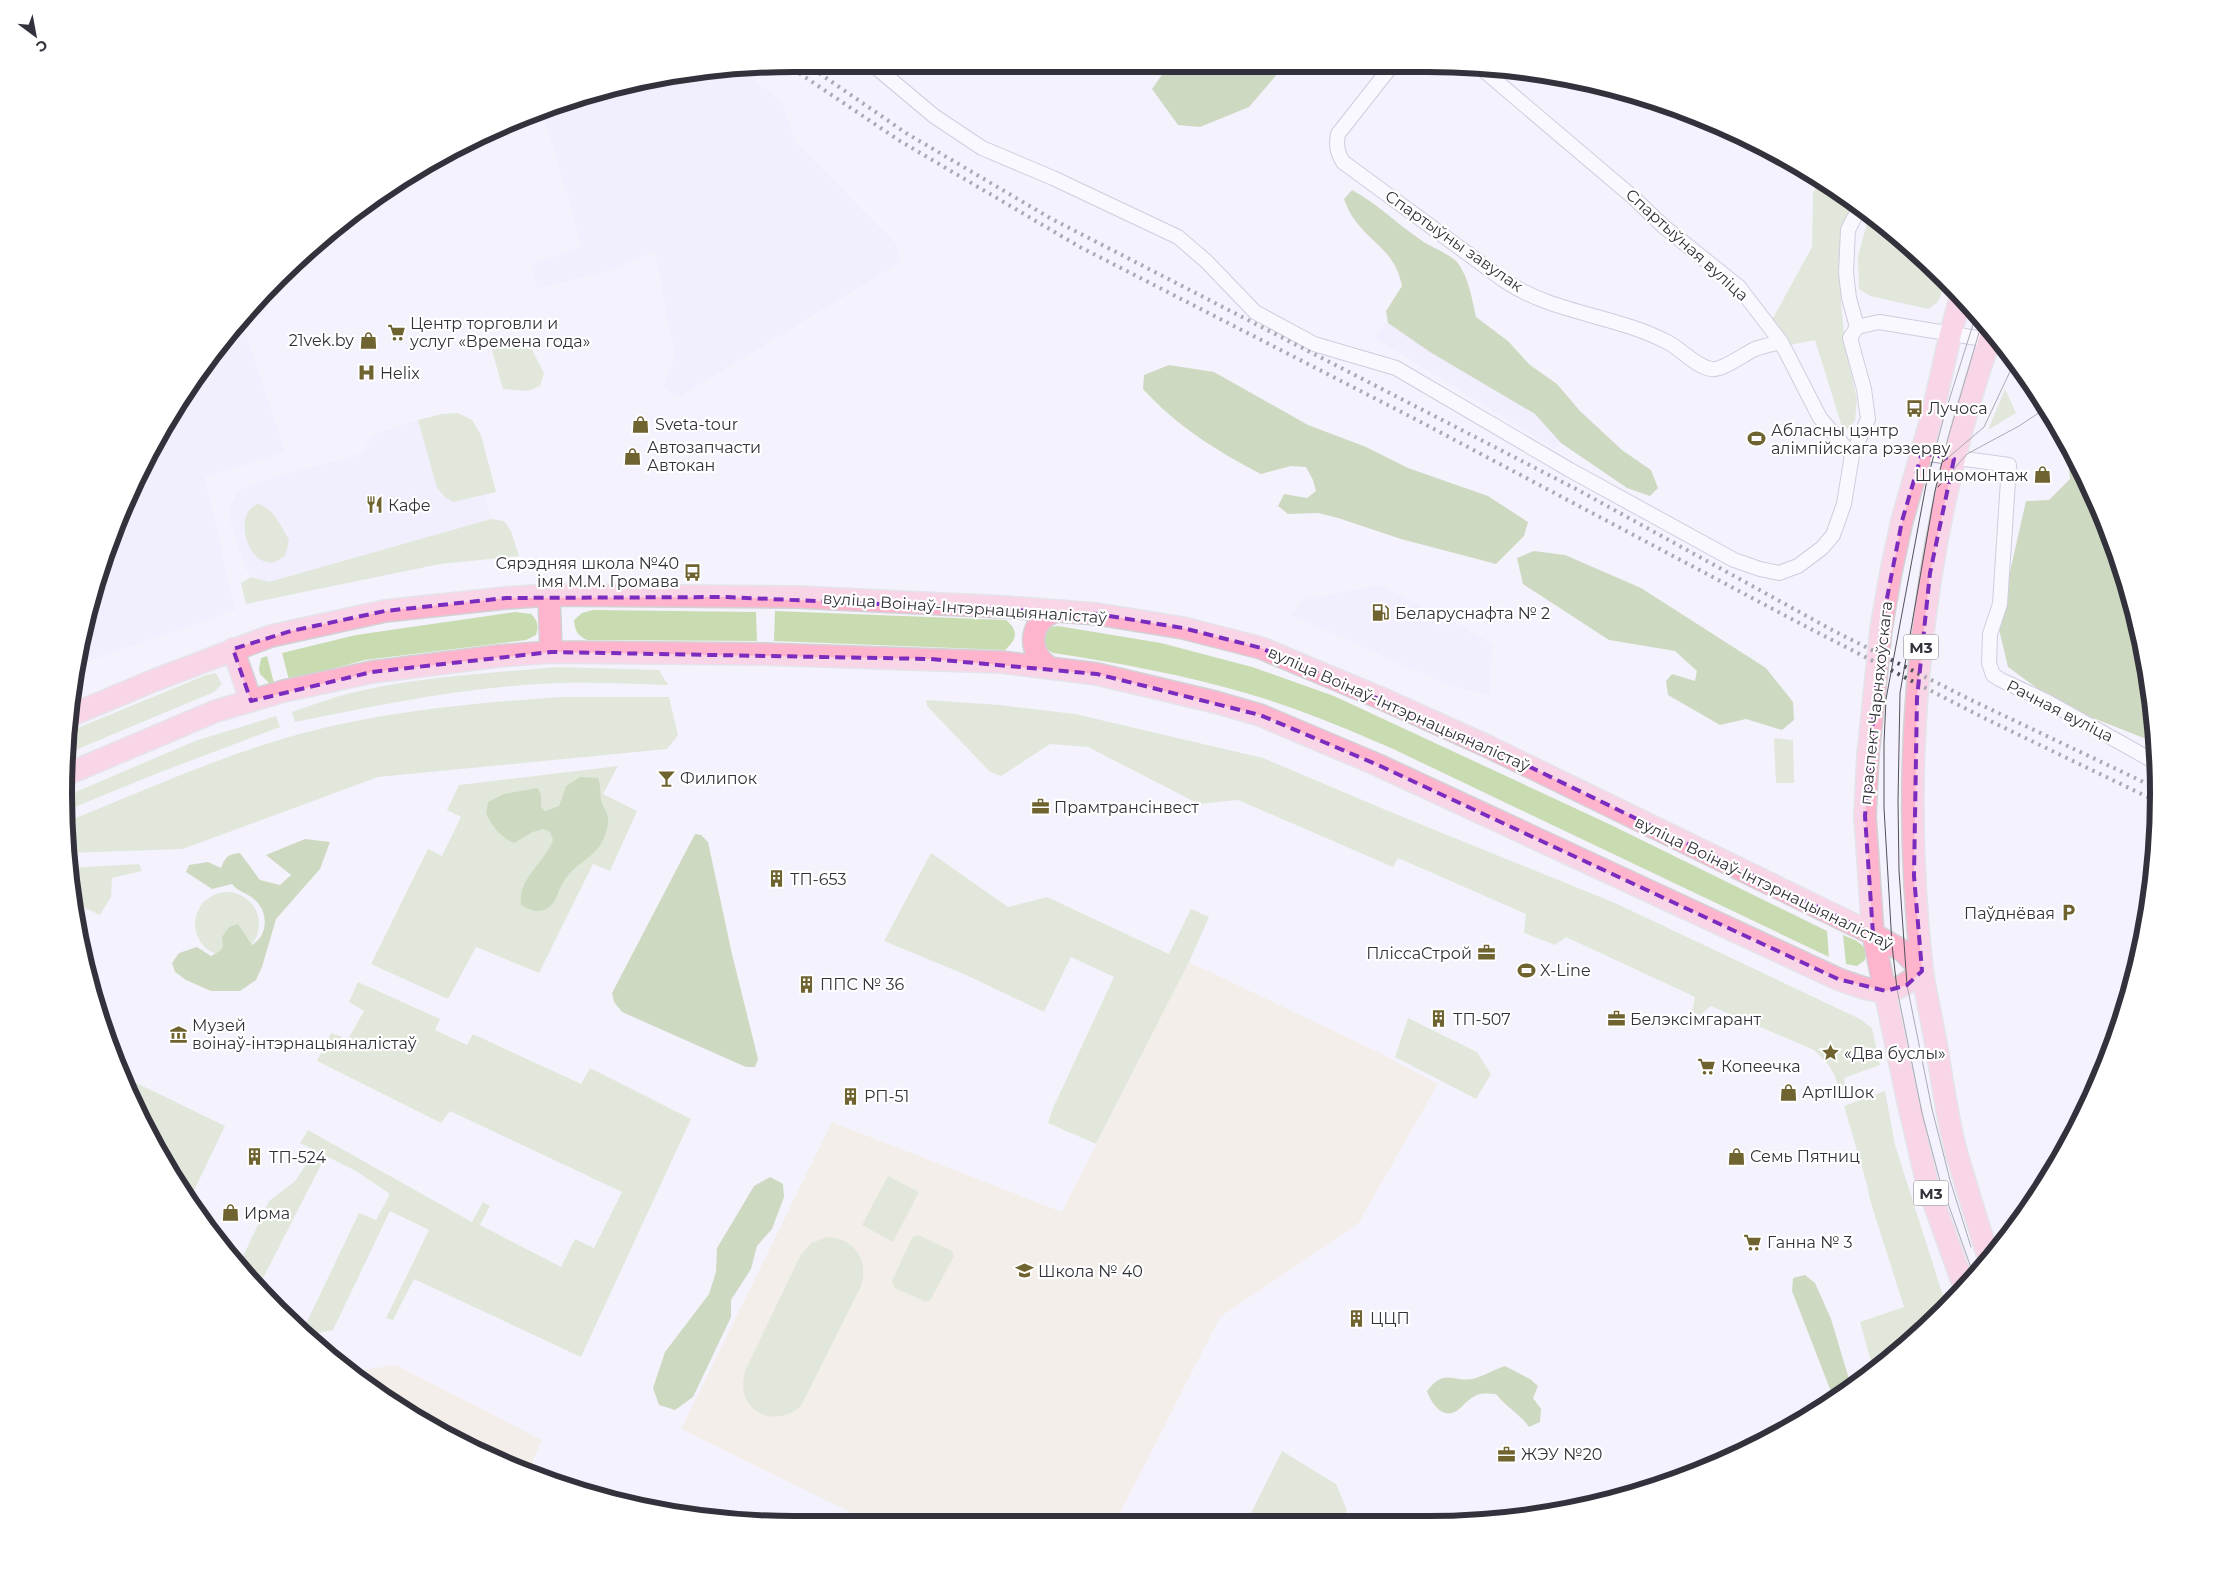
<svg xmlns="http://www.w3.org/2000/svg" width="2223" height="1589" viewBox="0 0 2223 1589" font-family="Montserrat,sans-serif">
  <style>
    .built { fill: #ede9fe }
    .education { fill: #f3e9d4 }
    .green { fill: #c9dcb1 }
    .forest { fill: #a1bb7a }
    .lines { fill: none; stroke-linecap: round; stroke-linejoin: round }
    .street-casing { stroke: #a59fb9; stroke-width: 16 }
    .primary-casing { stroke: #d2d2d4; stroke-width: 24 }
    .street { stroke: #fff; stroke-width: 14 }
    .primary { stroke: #fdb4cc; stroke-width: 21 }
    .tram { stroke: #52505b; stroke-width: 1 }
    .rail { stroke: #52505b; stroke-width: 4; stroke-dasharray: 2.5 5; stroke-linecap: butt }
    .marked { fill: none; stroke: #7b2cbf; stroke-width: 4; stroke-dasharray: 10 6; stroke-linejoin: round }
    .labels { text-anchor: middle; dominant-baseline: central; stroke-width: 4.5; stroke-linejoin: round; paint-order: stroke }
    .shield { fill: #fff; stroke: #706f76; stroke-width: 1 }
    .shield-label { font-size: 15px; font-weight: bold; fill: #33313b }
    .street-label { font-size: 16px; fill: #33313b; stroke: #fff }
    .poi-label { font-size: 16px; fill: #33313b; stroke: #fff; text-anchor: start }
    .rim { fill: none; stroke: #33313b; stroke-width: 6 }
  </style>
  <rect width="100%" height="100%" fill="#f4f2fd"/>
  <!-- built -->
  <path class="built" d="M699,70H742L782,103L796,143L896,244L901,262L677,398L663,386L675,357L655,251L612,269L538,289L531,265L582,246L542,110L605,89Z
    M1389,317L1565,435L1555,449L1375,338Z
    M241,318L285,452L205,477L235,610L77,665L89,605L139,472L187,389Z
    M418,420L437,488L453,502L486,495L491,519L269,582L251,577L245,568L229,517L231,505L238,492L251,484L364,453L370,436Z
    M1381,585L1492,643L1490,695L1450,686L1292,615L1302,600Z"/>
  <!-- education -->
  <path class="education" d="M1189,962L1380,1053L1438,1084L1358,1224L1220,1317L1116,1521L872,1523L681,1429L832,1122L1062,1212Z
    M396,1365L542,1440L528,1471L471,1450L347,1372Z"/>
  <!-- green -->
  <path class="green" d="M1820,180L1855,206L1842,233L1841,303L1845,344L1857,400L1855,421L1848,429L1842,427L1815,340L1790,345L1772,320L1812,247L1813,193Z
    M1869,215L1910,245L1946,281L1938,302L1928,309L1870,296L1859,289L1858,257Z
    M501,346H523L532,350L544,373L540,386L528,391L503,389L491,347Z
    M2020,371L2038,396L2032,404L2019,374Z
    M2005,389L2016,413L1988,430Z
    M458,413L472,420L481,435L496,492L453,502L445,497L437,488L418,420L442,414Z
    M258,504C274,509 281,526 289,540L285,556L273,563C269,562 264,562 261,560C245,552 235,512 258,504Z
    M491,519L504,521L511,531L519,556L440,564L246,604L241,583L251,577L269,582Z
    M593,610L756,612L757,641L587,640C577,635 575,631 574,620L582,613Z
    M775,611L1006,620C1018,630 1018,639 1005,650L774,641Z
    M515,612L531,614C538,621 539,626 536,635L526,640L365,660L289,680L282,653L356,635Z
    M1058,626L1161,643L1252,667L1334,696L1609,824L1827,931L1829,957L1391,748C1345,728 1298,708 1249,694C1185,675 1119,663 1053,653L1042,646L1046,628Z
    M267,656L274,683H269L260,674L259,669L261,658Z
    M556,667L659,670L668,685C632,684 597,682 561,683C471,686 383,704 295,722L292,712C306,707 321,702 336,697C406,677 483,674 556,667Z
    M216,673L222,684L214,692L66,754L68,732L206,675Z
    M560,697H669L678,735L667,749L378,777L183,849L68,853L66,822C143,791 222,755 303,733C387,711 474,703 560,697Z
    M926,700L1000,705L1075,714L1263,758L1393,813L1615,903L1860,1019L1872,1028L1880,1065L1844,1078L1846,1091L1840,1093L1835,1076L1828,1064L1814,1050L1711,1006L1700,1015L1692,1012L1695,997L1566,937L1555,945L1524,933L1526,914L1398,858L1393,867L1238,800L1199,804L1088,747L1050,744L1001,776L990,772L927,706Z
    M276,716L280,727L158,773L65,811L64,797L195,741Z
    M1774,738L1793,740L1794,783H1776Z
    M618,766L603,794L637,811L610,871L593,864L539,973L476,947L448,999L371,964L428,849L442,856L461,817L447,810L459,785Z
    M931,853L1008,907L1047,897L1169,954L1191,909L1209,917L1189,962L1096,1144L1048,1123L1053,1108L1114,977L1071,957L1044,1012L964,974L884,941Z
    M139,864L142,871L112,878L111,897L100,915L72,902L69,868Z
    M195 924a32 32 0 1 1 64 0a32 32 0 1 1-64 0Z
    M1843,935C1855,940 1869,944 1865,960L1857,966L1846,964Z
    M358,982L440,1019L435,1030L467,1045L473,1034L581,1084L590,1068L691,1119L581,1357L414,1279L393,1320L386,1318L429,1230L390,1211L333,1330L307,1335L303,1330L359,1213L376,1220L390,1194L356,1171L300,1143L308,1130L472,1222L483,1202L490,1206L480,1225L561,1267L575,1239L594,1248L622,1192L450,1111L441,1123L317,1061L331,1033L348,1039L364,1011L349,1002Z
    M1408,1018L1477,1052L1491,1074L1476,1099L1395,1057Z
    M124,1077L225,1126L189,1201L186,1200L139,1117Z
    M1885,1091L1895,1145L1946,1305L1910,1344L1874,1372L1860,1322L1904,1307L1870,1200L1867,1185L1844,1106Z
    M314,1153L324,1159L258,1288L238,1267L269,1201L295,1181Z
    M888,1176L919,1192L893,1242L862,1225Z
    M918,1235L952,1251L954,1256L931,1299L926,1302L895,1288L892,1281L912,1238Z
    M828,1237C855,1239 869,1260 861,1286L801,1406C771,1432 732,1407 746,1369L800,1256L811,1243Z
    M1282,1451L1336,1484L1347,1510L1342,1520L1247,1521Z"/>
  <!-- forest -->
  <path class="forest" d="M1285,65L1249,107L1200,127L1178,125L1152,89L1168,66Z
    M1352,190C1378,204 1397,224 1421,240C1430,247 1450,254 1457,262C1469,277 1472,300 1476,317L1508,341L1530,365L1557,384L1580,411L1622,450L1651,470L1658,488L1650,496L1627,488L1561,443L1535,414L1430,352L1388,323L1386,311L1402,286C1395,252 1376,247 1357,223C1351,216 1347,207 1344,199Z
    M1169,365L1214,372L1308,425L1366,447L1408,468L1488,496L1528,522L1524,536L1496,564L1401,539L1338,518L1318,513L1288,514L1278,506L1284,494L1307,498L1316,491L1313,480L1306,467L1291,466L1261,474C1215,450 1178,427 1143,389L1144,375Z
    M2073,454L2121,560L2153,699L2154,742L2060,705L2008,667L1998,625L2026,501L2049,500L2070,479L2068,459Z
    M1534,551L1565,555L1641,588L1766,668L1793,702L1794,720L1782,730L1746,719L1720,725L1668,695L1666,681L1672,674L1695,681L1697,671L1675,651L1609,640L1523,584L1517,558Z
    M580,777L598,778C601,786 600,792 601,800C604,812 611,812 607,829C600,858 577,860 564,881C557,891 558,902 546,909C537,914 528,909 521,905C518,877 544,864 553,840L550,832L544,829L533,832L514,843C500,837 494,828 486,814L488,802L504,794L538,788L541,795V807L545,811L559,806L566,786Z
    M695,834L701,835L708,842L732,954L758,1059L755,1067H746L622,1012L614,1002L612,993Z
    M305,839L330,842L320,869L276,919L262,967L256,980L240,991H211L186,980L175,972L172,963L179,953L197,947L211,956L220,951L223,946L222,937L229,927L238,924L252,945C268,935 269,913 255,900C248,893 238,892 232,884L212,889L186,872L189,865L208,862L221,868C225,857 228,854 240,853L260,880L280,885L291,875L266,855Z
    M770,1177L783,1184L784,1197L772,1229L757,1246L751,1269L731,1300V1317L713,1355L693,1397L675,1410L659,1405L653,1388L665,1352L709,1294L716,1272L717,1248L738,1213L754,1186Z
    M1805,1275L1815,1283L1831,1319L1852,1389L1835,1402L1792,1291L1793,1278Z
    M1505,1366L1530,1379L1538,1386L1533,1398L1541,1409L1540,1422L1529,1427C1520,1414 1507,1408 1496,1394C1491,1394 1485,1393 1480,1394C1470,1397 1465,1404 1458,1410C1443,1421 1431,1403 1427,1391C1446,1366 1454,1385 1476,1378C1486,1375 1495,1369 1505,1366Z"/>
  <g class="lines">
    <defs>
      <path id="street" d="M1393,64L1338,134C1336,145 1337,152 1343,162L1505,281C1554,314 1617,315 1669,343C1682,350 1695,366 1711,369C1722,371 1744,354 1755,349C1763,346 1773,344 1781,342
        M878,69L934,116L982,148L1053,178L1178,237L1206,261L1255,312L1314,344L1396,368L1570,470L1734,560L1760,569L1779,573L1798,566L1822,548L1833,535L1844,504L1852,455L1868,419L1864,389L1850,338L1857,327L1879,322L1989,340
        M1482,69L1634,198L1663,226L1739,287L1781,342L1820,418L1852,455
        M1857,327L1849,298L1846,273L1848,230L1859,208
        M1922,453L2009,465L2000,604L1990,634L1989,663L1993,675L2001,680L2048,702L2155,762"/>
      <path id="primary" d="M1961,296L1951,332L1932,416L1902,521L1891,572L1881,629L1868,755L1865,816L1873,934L1907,1097L1928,1187L1964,1286
        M549,595L551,652
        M233,649L251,701
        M1050,668C1026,652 1029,621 1056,611
        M69,716L155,680L271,636L385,611L506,598L549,595L796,597L1005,607L1097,614L1183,628L1261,648L1385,700L1487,746L1873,934L1903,951L1922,971
        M65,775L216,711L284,691L372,672L498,656L551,652L763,654L1001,662L1097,674L1215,702L1260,715L1378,765L1838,979C1876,992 1889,1001 1922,971
        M1989,1260C1978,1223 1966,1187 1956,1151C1946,1114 1942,1076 1935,1039C1931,1015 1925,992 1922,969C1898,755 1921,535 1992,332"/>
    </defs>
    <!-- street casing -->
    <use href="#street" class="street-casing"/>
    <!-- primary casing -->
    <use href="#primary" class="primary-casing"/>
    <!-- street -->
    <use href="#street" class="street"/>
    <!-- primary -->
    <use href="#primary" class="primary"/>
    <!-- tram -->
    <path class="tram" d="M1943,462L1984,427L2014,363
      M1938,487L1967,454L2019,426L2046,408
      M1971,1247L1950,1180L1932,1109L1907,985L1899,871L1898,801L1900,693L1935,491L1948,438L1983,319
      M1974,1276L1940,1181L1922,1113L1897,989L1892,945L1884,808V743L1886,699L1926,485L1945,413L1977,312"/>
    <!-- rail -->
    <path class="rail" d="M793,69L900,141L1080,247L1417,420L1803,625L1986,719L2156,801
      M813,69L906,133L1050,218L1578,490L1834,631L1969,699L2156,788"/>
  </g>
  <!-- marked area -->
  <path d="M0 0H2223V1589H0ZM1922,453L1954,459L1930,573L1917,698L1914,876L1922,971L1907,985L1886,991L1838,979L1378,765L1260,715L1097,674L931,659L551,652L372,672L251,701L233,649L291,631L385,611L506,598L727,597L1097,614L1183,628L1261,648L1487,746L1873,934L1865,816L1881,629L1902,521Z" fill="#f4f2fd" fill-opacity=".55" fill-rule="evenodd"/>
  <path class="marked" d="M1922,453L1954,459L1930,573L1917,698L1914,876L1922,971L1907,985L1886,991L1838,979L1378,765L1260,715L1097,674L931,659L551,652L372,672L251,701L233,649L291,631L385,611L506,598L727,597L1097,614L1183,628L1261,648L1487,746L1873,934L1865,816L1881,629L1902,521Z"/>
  <!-- icons -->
  <defs>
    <symbol id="supermarket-bare" viewBox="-9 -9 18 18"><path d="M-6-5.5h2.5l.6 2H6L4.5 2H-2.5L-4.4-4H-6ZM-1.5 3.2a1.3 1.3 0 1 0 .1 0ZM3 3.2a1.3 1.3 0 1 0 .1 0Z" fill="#6f6330" stroke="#fff" stroke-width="2.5" paint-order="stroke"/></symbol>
    <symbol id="shop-bare" viewBox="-9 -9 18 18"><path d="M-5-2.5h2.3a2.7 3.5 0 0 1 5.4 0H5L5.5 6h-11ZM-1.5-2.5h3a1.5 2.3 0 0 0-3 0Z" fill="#6f6330" stroke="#fff" stroke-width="2.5" paint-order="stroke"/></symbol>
    <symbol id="hospital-bare" viewBox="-9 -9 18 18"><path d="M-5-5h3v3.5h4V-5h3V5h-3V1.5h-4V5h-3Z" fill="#6f6330" stroke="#fff" stroke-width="2.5" paint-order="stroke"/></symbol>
    <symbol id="bus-bare" viewBox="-9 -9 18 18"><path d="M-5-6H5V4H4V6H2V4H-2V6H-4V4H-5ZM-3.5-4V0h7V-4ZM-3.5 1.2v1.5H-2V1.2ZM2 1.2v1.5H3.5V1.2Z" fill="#6f6330" stroke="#fff" stroke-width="2.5" paint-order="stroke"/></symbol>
    <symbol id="stadium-bare" viewBox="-9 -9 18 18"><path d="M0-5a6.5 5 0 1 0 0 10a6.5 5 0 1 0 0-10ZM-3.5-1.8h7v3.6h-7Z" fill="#6f6330" stroke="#fff" stroke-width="2.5" paint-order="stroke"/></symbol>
    <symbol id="restaurant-bare" viewBox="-9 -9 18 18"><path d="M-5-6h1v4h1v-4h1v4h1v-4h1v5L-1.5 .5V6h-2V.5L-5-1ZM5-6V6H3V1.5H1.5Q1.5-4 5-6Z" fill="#6f6330" stroke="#fff" stroke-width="2.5" paint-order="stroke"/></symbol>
    <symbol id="fuel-bare" viewBox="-9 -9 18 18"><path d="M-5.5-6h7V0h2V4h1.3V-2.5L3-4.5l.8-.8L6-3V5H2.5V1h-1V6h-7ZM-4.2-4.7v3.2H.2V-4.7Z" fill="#6f6330" stroke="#fff" stroke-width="2.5" paint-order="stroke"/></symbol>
    <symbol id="bar-bare" viewBox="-9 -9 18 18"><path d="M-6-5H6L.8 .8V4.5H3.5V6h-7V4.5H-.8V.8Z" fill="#6f6330" stroke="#fff" stroke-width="2.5" paint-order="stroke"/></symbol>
    <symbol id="office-bare" viewBox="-9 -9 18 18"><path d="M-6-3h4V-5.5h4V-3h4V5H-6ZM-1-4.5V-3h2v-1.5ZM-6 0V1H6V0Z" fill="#6f6330" stroke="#fff" stroke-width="2.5" paint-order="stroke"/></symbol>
    <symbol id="building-bare" viewBox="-9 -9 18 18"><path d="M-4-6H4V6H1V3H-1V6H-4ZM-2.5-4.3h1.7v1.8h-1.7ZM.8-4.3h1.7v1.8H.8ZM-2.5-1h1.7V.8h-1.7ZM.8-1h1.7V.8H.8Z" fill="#6f6330" stroke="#fff" stroke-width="2.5" paint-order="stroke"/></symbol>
    <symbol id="parking-bare" viewBox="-9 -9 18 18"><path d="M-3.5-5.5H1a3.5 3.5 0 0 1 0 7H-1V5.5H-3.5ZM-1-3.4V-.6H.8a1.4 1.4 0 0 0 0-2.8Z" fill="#6f6330" stroke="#fff" stroke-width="2.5" paint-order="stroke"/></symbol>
    <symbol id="museum-bare" viewBox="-9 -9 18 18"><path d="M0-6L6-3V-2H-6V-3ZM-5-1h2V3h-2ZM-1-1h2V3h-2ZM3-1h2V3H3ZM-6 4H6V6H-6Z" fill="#6f6330" stroke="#fff" stroke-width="2.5" paint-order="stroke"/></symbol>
    <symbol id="sight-bare" viewBox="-9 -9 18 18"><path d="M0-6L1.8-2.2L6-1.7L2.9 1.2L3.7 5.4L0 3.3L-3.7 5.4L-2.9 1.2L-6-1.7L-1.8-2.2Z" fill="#6f6330" stroke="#fff" stroke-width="2.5" paint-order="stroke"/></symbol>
    <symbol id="school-bare" viewBox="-9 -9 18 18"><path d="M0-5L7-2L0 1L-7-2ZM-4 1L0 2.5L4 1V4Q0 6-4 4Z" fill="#6f6330" stroke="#fff" stroke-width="2.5" paint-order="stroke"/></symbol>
  </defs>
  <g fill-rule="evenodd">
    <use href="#supermarket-bare" x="384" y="320" width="25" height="25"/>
    <use href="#shop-bare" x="356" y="328" width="25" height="25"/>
    <use href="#hospital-bare" x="354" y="360" width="25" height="25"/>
    <use href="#bus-bare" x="1902" y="396" width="25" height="25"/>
    <use href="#shop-bare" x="628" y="412" width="25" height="25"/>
    <use href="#stadium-bare" x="1744" y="426" width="25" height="25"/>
    <use href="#shop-bare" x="620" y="444" width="25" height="25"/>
    <use href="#shop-bare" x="2030" y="462" width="25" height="25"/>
    <use href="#restaurant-bare" x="362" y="492" width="25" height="25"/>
    <use href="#bus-bare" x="680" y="560" width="25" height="25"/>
    <use href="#fuel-bare" x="1368" y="600" width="25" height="25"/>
    <use href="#bar-bare" x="654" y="766" width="25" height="25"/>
    <use href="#office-bare" x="1028" y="794" width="25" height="25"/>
    <use href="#building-bare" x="764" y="866" width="25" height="25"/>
    <use href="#parking-bare" x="2056" y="900" width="25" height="25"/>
    <use href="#office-bare" x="1474" y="940" width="25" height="25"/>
    <use href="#stadium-bare" x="1514" y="958" width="25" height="25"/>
    <use href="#building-bare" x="794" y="972" width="25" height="25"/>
    <use href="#building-bare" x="1426" y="1006" width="25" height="25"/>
    <use href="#office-bare" x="1604" y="1006" width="25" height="25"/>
    <use href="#museum-bare" x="166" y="1022" width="25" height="25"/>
    <use href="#sight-bare" x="1818" y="1040" width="25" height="25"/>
    <use href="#supermarket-bare" x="1694" y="1054" width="25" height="25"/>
    <use href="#shop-bare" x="1776" y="1080" width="25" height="25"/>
    <use href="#building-bare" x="838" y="1084" width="25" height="25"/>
    <use href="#shop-bare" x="1724" y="1144" width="25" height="25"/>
    <use href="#building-bare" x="242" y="1144" width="25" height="25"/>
    <use href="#shop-bare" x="218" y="1200" width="25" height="25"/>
    <use href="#supermarket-bare" x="1740" y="1230" width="25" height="25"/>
    <use href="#school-bare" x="1012" y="1258" width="25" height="25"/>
    <use href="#building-bare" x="1344" y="1306" width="25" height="25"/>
    <use href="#office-bare" x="1494" y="1442" width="25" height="25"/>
  </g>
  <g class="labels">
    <!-- shield labels -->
    <g class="shield">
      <rect x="1903.5" y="634.5" width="35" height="25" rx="4"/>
      <rect x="1913.5" y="1180.5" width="35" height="25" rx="4"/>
    </g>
    <g class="shield-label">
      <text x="1921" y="647">М3</text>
      <text x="1931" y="1193">М3</text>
    </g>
    <!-- street labels -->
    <g class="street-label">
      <text transform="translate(1454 241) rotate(35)">Спартыўны завулак</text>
      <text transform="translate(1687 245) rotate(42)">Спартыўная вуліца</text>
      <text transform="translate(965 608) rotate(4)">вуліца Воінаў-Інтэрнацыяналістаў</text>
      <text transform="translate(1876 703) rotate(-84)">праспект Чарняхоўскага</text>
      <text transform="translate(1399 709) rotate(24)">вуліца Воінаў-Інтэрнацыяналістаў</text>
      <text transform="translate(2060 711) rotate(27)">Рачная вуліца</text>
      <text transform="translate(1764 883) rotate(26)">вуліца Воінаў-Інтэрнацыяналістаў</text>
    </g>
    <!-- poi labels -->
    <g class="poi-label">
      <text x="410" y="323">Центр торговли и<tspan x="410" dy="18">услуг «Времена года»</tspan></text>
      <text x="354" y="340" text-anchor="end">21vek.by</text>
      <text x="380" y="373">Helix</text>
      <text x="1928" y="408">Лучоса</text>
      <text x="655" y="424">Sveta-tour</text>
      <text x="1771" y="430">Абласны цэнтр<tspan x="1771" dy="18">алімпійскага рэзерву</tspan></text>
      <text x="647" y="447">Автозапчасти<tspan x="647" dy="18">Автокан</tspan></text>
      <text x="2028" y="475" text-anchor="end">Шиномонтаж</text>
      <text x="388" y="505">Кафе</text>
      <text x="679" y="563" text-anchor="end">Сярэдняя школа №40<tspan x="679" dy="18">імя М.М. Громава</tspan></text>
      <text x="1395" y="613">Беларуснафта № 2</text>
      <text x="680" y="778">Филипок</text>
      <text x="1054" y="807">Прамтрансінвест</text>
      <text x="790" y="879">ТП-653</text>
      <text x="2055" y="913" text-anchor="end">Паўднёвая</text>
      <text x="1472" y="953" text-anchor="end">ПліссаСтрой</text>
      <text x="1540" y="970">X-Line</text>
      <text x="820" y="984">ППС № 36</text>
      <text x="1453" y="1019">ТП-507</text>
      <text x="1630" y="1019">Белэксімгарант</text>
      <text x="192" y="1025">Музей<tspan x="192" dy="18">воінаў-інтэрнацыяналістаў</tspan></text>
      <text x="1844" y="1053">«Два буслы»</text>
      <text x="1721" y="1066">Копеечка</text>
      <text x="1802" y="1092">АртIШок</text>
      <text x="864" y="1096">РП-51</text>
      <text x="1750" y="1156">Семь Пятниц</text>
      <text x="269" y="1157">ТП-524</text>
      <text x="244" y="1213">Ирма</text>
      <text x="1767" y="1242">Ганна № 3</text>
      <text x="1038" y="1271">Школа № 40</text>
      <text x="1370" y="1318">ЦЦП</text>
      <text x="1521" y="1454">ЖЭУ №20</text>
    </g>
  </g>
  <!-- crop -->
  <path d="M0 0H2223V1589H0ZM794 72H1428A722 722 0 0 1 2150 794V794A722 722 0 0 1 1428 1516H794A722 722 0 0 1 72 794V794A722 722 0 0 1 794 72Z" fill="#fff" fill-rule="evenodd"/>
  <path class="rim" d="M794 72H1428A722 722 0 0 1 2150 794V794A722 722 0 0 1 1428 1516H794A722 722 0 0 1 72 794V794A722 722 0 0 1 794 72Z"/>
  <!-- north arrow -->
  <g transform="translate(35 35) rotate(148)" stroke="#ffffff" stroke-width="4" paint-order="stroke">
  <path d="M0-4L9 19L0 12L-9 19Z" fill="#33313b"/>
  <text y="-8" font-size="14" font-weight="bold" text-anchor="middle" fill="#33313b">С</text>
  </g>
</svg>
